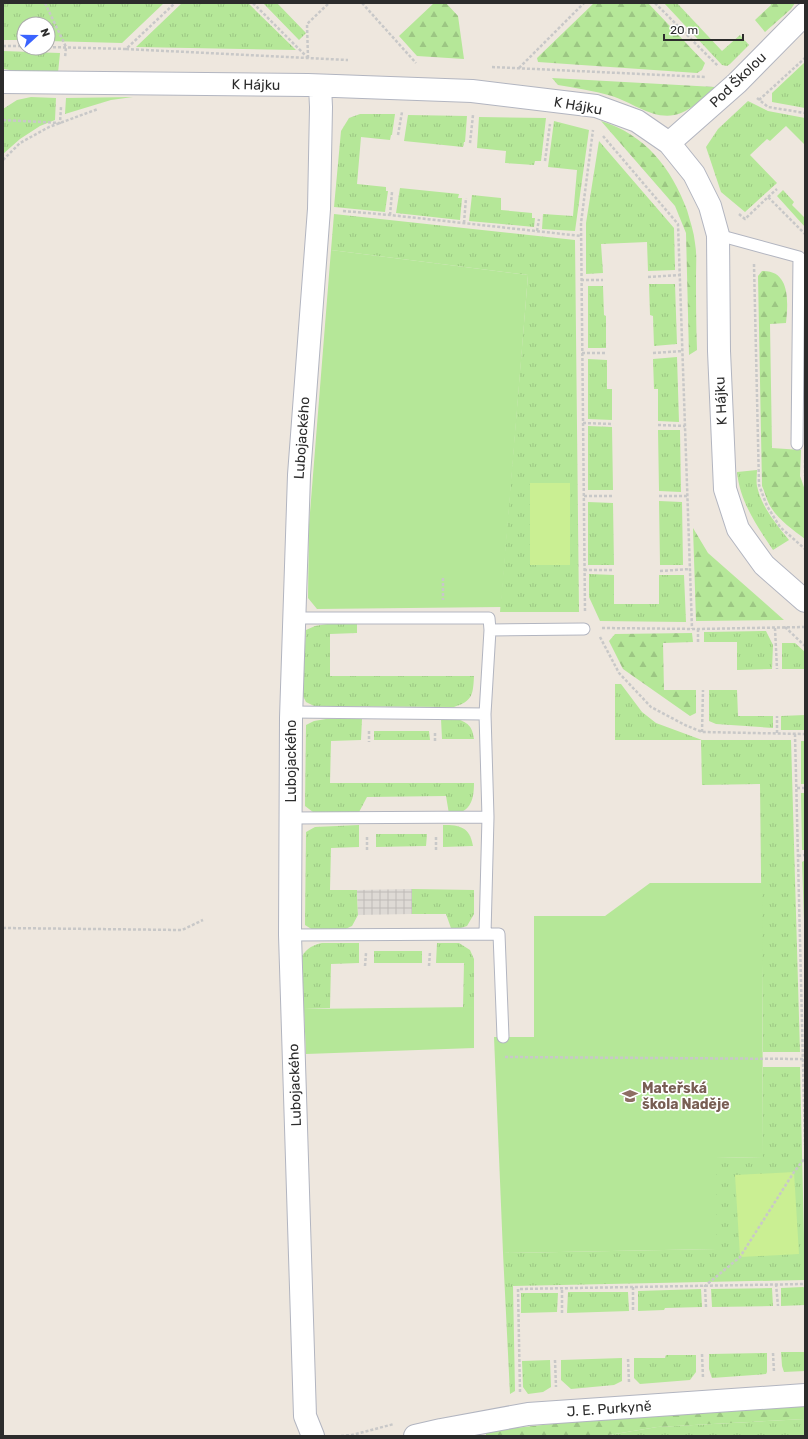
<svg xmlns="http://www.w3.org/2000/svg" width="808" height="1439" viewBox="0 0 808 1439" font-family="Rubik,sans-serif">
  <style>
    .grass { fill: url(#grass-tufts) }
    .forest { fill: url(#forest-firs) }
    .garden { fill: #b5e798 }
    .pitch { fill: #caef93 }
    .plaza { fill: url(#plaza-grid) }
    .lines { fill: none; stroke-linecap: round; stroke-linejoin: round }
    .lane-casing { stroke: #b2b5c0; stroke-width: 13 }
    .street-casing { stroke: #b2b5c0; stroke-width: 24 }
    .path { stroke: #c8c8c8; stroke-width: 2.5; stroke-dasharray: 3 2; stroke-linecap: butt }
    .lane { stroke: #fff; stroke-width: 11 }
    .street { stroke: #fff; stroke-width: 22 }
    .labels { text-anchor: middle; dominant-baseline: central; stroke-width: 3.5; stroke-linejoin: round; paint-order: stroke }
    .street-label { font-size: 14px; fill: #2c2c2c; stroke: #fff }
    .education-label { font-size: 14px; font-weight: bold; fill: #785e54; stroke: #fff; text-anchor: start }
  </style>
  <defs>
    <pattern id="grass-tufts" width="24" height="20" patternUnits="userSpaceOnUse"><rect width="24" height="20" fill="#b5e798"/><path d="M3 7l-1-3M5 7V3M7 7l1-3M15 17l-1-3M17 17v-4M19 17l1-3" fill="none" stroke="#9cc683"/></pattern>
    <pattern id="forest-firs" width="22" height="20" patternUnits="userSpaceOnUse"><rect width="22" height="20" fill="#b5e798"/><path d="M5 1l3.5 6h-7zM16 11l3.5 6h-7z" fill="#9cc683"/></pattern>
    <pattern id="plaza-grid" width="8" height="8" patternUnits="userSpaceOnUse"><rect width="8" height="8" fill="#dedad5"/><path d="M0 4h8M4 0v8" fill="none" stroke="#bfbbb7"/></pattern>
  </defs>
  <rect width="100%" height="100%" fill="#eee7de"/>
  <!-- grass -->
  <path class="grass" d="M3,3H164L122,43L48,41V24H24V40H3Z
    M182,3H248L296,50L136,47Z
    M263,3H277L306,33L299,40Z
    M664,3H677L722,51L740,35L749,45L730,64L727,66L722,65Z
    M3,51L60,53L58,73L21,72L4,69L3,68Z
    M805,62V108L772,102V93Z
    M31,97L56,98L55,120L40,126L20,139L3,154V109L17,100Z
    M133,97L111,100L65,114L66,98Z
    M748,101L768,111L805,118V145L786,126L770,141L767,139L750,155L777,183L745,212L721,192L706,147L718,129Z
    M360,114H395L392,135H391L390,140L361,137L357,184L386,187V191H388L385,212L334,207L341,131L349,118Z
    M408,115L467,116L465,142H464L463,147L404,141Z
    M479,117L546,118L541,161H535L534,165L505,163L506,151L477,148Z
    M554,121L589,130L575,231L542,229L543,214L573,216L577,170L548,167Z
    M599,141L674,228L675,270L648,271L647,242L601,244L603,273L586,274V223Z
    M400,188L459,194L458,198H462L460,220L396,213Z
    M783,190L794,202L792,205L805,218V227L777,196Z
    M472,195L501,198V210L532,213V218H535L534,227L469,221Z
    M334,214L575,240L579,612H500L528,275L331,250Z
    M649,284H675L677,344L654,346L653,316L650,315Z
    M588,286H603L604,315L606,316V348H588Z
    M677,357L679,422L658,421V389H654L653,359Z
    M588,359L607,360V389H612V420L588,419Z
    M588,426L612,427L613,490H588Z
    M658,430H680L681,492L659,491Z
    M757,470C757,475 756,481 757,486C761,506 776,524 789,540L773,550C757,526 740,502 737,472Z
    M659,501L682,502L683,565H660Z
    M588,502L613,503L614,565H588Z
    M589,574L614,575V604H659V575H684L686,622L600,621L589,597Z
    M327,624H357V633L330,634V676H474C473,694 473,701 454,707L314,706L306,702L302,694L306,630L315,626Z
    M766,631L773,645L772,669L737,670V642H704V632Z
    M782,643H795L805,652V669H782Z
    M615,684H621L642,712L656,723L702,740H791L800,1052H763L760,784L702,785L701,740H615Z
    M709,690H737L738,716H773V728L716,724L709,721Z
    M805,715V730H781V716Z
    M455,718C468,723 472,725 474,739H442L441,719Z
    M326,719H362L361,740L331,741L330,783H474C474,801 470,814 449,814L446,796L367,797L358,814H325L313,812L305,806L306,725L314,721Z
    M374,731H429L430,740H374Z
    M801,741H805V784H801Z
    M801,793H805V850H802Z
    M359,825V847L331,848L330,890H357L358,915L352,926L339,932L313,930L305,925L306,832L315,827Z
    M443,825C460,825 470,827 473,846L443,847Z
    M376,834H427L426,846L376,847Z
    M805,860V922H804L802,862Z
    M412,889L474,890V914L467,926L452,931L446,914H412Z
    M322,943H359V963L331,964L330,1008L304,1009L302,956C307,948 313,945 322,943Z
    M437,943H459L470,950L474,959V1007L463,1008L464,963H436Z
    M374,951H422V963H374Z
    M763,1067H800L805,1280L513,1286L515,1391L510,1394L503,1253L716,1249V1158L763,1157Z
    M803,1287L805,1288V1305L781,1306V1288Z
    M772,1288L773,1306L712,1307L711,1289Z
    M701,1289L702,1307L665,1308L664,1310L638,1311V1291Z
    M568,1292H628L629,1311L567,1313Z
    M521,1293H558L557,1312L521,1313Z
    M781,1352H805V1371L784,1372L782,1366Z
    M767,1353V1372L766,1374L712,1378L709,1369V1354Z
    M666,1355H696V1372L690,1380L640,1384L634,1378V1358H665Z
    M622,1358V1381L614,1385L571,1389L561,1380V1360Z
    M550,1360L551,1387L543,1392L528,1394L523,1387L522,1361Z
    M805,1419V1436H603L657,1427Z"/>
  <!-- forest -->
  <path class="forest" d="M434,3H446L458,16L464,59L417,56L399,36Z
    M594,3H648L705,63L702,70L697,73L538,62L537,58Z
    M770,3H795L791,9L765,32L755,20L771,5Z
    M552,78L715,87C705,96 694,108 681,113C657,123 634,103 612,96C594,91 576,88 558,85Z
    M601,121C645,134 672,169 687,210C690,221 694,232 695,243C697,254 696,266 696,277C696,301 696,326 697,350L689,355L686,233L675,206Z
    M762,271C791,270 788,303 786,323L770,324L772,448L801,450L800,476L805,490V539C792,529 777,519 769,504C766,498 765,492 762,486L758,276Z
    M693,528L708,553L784,620L696,621Z
    M692,633L693,642L663,643L664,690H696V713L690,716L623,669L609,641L615,634Z
    M805,1404V1419L657,1427L603,1436H486V1433L515,1428L625,1416Z"/>
  <!-- garden -->
  <path class="garden" d="M331,250L528,275L501,607L317,609L308,598L309,525Z
    M650,883H762L763,1157L716,1158V1249L503,1253L494,1037H534V916H605Z
    M474,1007V1048L306,1054L304,1009Z"/>
  <!-- pitch -->
  <path class="pitch" d="M530,483H570V565H530Z
    M794,1172L799,1254L740,1257L735,1175Z"/>
  <!-- plaza -->
  <path class="plaza" d="M412,889V914L358,915L357,890Z"/>
  <g class="lines">
    <defs>
      <path id="lane" d="M718,235L799,257L804,262
        M797,444L799,257
        M294,618H489L490,630
        M291,712L485,714
        M290,818L488,817
        M485,934L488,817L485,714L490,630L584,629
        M290,935L499,934L503,1037"/>
      <path id="street" d="M3,82L308,85L472,91L596,106L637,121L669,143L694,174L710,206L718,235L719,351L725,489L738,529L764,565L805,601
        M669,143L737,83L805,14
        M313,1436L305,1416L290,935L291,718L299,475L319,209L321,107L320,86
        M415,1436L441,1430L528,1414L805,1395"/>
    </defs>
    <!-- lane casing -->
    <use href="#lane" class="lane-casing"/>
    <!-- street casing -->
    <use href="#street" class="street-casing"/>
    <!-- path -->
    <path class="path" d="M45,3L66,47L65,58
      M253,3L308,58
      M362,3L416,63
      M655,3L718,66
      M3,46H24
      M48,47L126,49L175,3
      M126,49L348,60
      M308,58L307,24L329,3
      M492,67L705,77
      M519,68L584,3
      M757,98L768,107L805,113
      M759,100L805,58
      M3,120L60,123L61,107
      M398,135L402,112
      M603,136L678,224L692,629
      M470,143L473,115
      M3,160L20,143L49,127L98,109
      M545,161L550,124
      M768,197L777,189
      M343,211L390,215L581,236
      M739,214L745,219L768,197L805,234
      M390,215L392,192
      M464,223L466,198
      M537,231L539,219
      M754,264L759,485L767,506L780,527L805,549
      M648,277L680,275
      M581,280H603
      M582,353H607
      M653,353L683,351
      M583,423L612,424
      M658,425L685,426
      M805,460V476
      M584,496H613
      M659,496H688
      M584,570H614
      M660,571L690,569
      M443,578V600
      M585,611L581,223L593,130
      M785,627L805,646
      M602,628L698,629L805,627
      M775,628L777,669
      M698,629V642
      M600,637L619,673L651,707L685,725L702,732L805,734
      M369,731V742
      M702,732L703,690
      M435,733V742
      M777,733V716
      M795,734L805,1145
      M797,788H805
      M367,850V837
      M436,850V835
      M798,856L805,855
      M3,928L182,930L203,920
      M365,966L366,953
      M429,966L430,952
      M505,1057L805,1059
      M776,1284L778,1306
      M633,1287V1311
      M706,1307L705,1286L740,1257L794,1172L805,1158
      M562,1313V1289
      M773,1353L774,1372
      M702,1354L703,1378
      M628,1359L629,1382
      M555,1360L556,1387
      M520,1392L518,1289L805,1284
      M341,1436L352,1435L394,1424"/>
    <!-- lane -->
    <use href="#lane" class="lane"/>
    <!-- street -->
    <use href="#street" class="street"/>
  </g>
  <!-- icons -->
  <defs>
    <symbol id="school-bare" viewBox="-9 -9 18 18"><path d="M0-5L7-2L0 1L-7-2ZM-4 1L0 2.5L4 1V4Q0 6-4 4Z" fill="#8d6e63" stroke="#fff" stroke-width="2.5" paint-order="stroke"/></symbol>
  </defs>
  <g fill-rule="evenodd">
    <use href="#school-bare" x="619" y="1085" width="22" height="22"/>
  </g>
  <g class="labels">
    <!-- street labels -->
    <g class="street-label">
      <text transform="translate(738 80) rotate(-44)">Pod Školou</text>
      <text transform="translate(256 85) rotate(1)">K Hájku</text>
      <text transform="translate(578 106) rotate(10)">K Hájku</text>
      <text transform="translate(721 401) rotate(-93)">K Hájku</text>
      <text transform="translate(302 438) rotate(-86)">Lubojackého</text>
      <text transform="translate(291 761) rotate(-90)">Lubojackého</text>
      <text transform="translate(295 1085) rotate(-92)">Lubojackého</text>
      <text transform="translate(609 1409) rotate(-4)">J. E. Purkyně</text>
    </g>
    <!-- education labels -->
    <g class="education-label">
      <text x="642" y="1088">Mateřská<tspan x="642" dy="16">škola Naděje</tspan></text>
    </g>
  </g>
  <!-- border -->
  <rect width="808" height="1439" fill="none" stroke="#2c2c2c" stroke-width="8"/>
  <!-- north arrow -->
  <g transform="translate(36 36) rotate(69)"><circle r="19" fill="#ffffff" stroke="#ababab"/>
  <path d="M0-3L7 15L0 10L-7 15Z" fill="#3a63ff"/>
  <text y="-6" font-size="11" font-weight="bold" text-anchor="middle" fill="#2c2c2c">N</text>
  </g>
  <!-- scale -->
  <path d="M664 34v6h79v-6" fill="none" stroke="#2c2c2c" stroke-width="2"/>
  <text x="670" y="34" font-size="12" fill="#2c2c2c" stroke="#ffffff" stroke-width="3" paint-order="stroke">20 m</text>
</svg>
